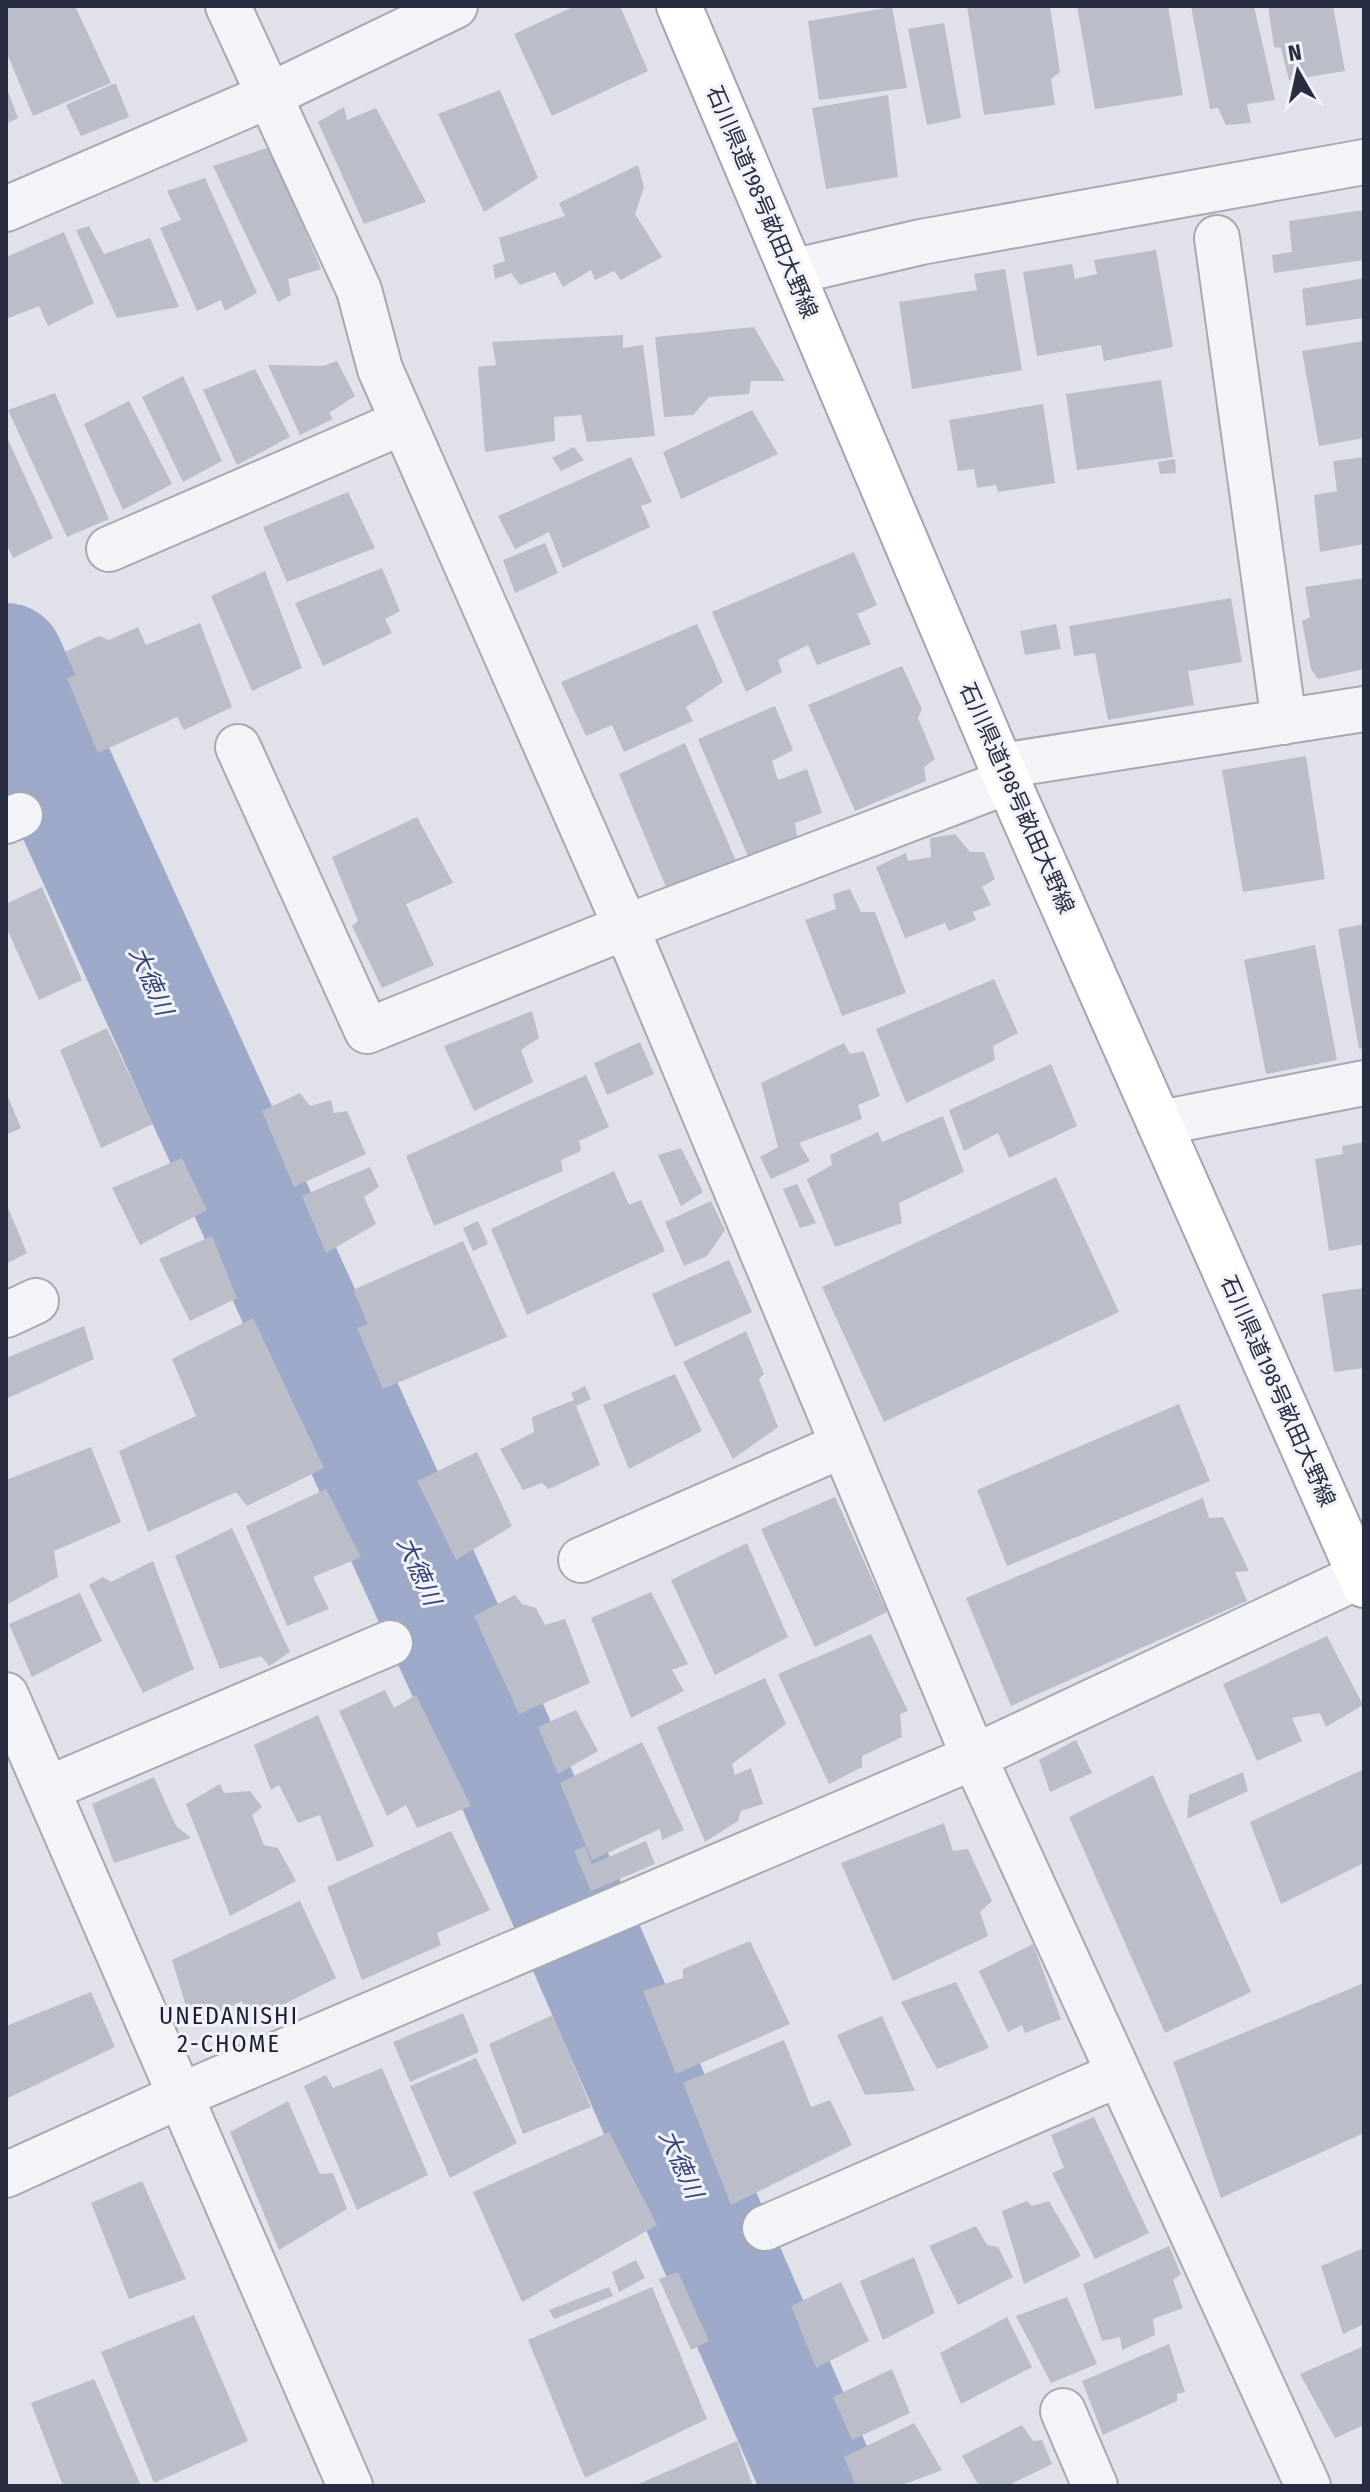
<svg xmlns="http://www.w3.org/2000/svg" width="1370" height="2492" viewBox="0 0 1370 2492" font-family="'Fira Sans Condensed','Noto Sans JP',sans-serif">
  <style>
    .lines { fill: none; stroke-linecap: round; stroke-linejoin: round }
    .river { stroke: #9ca9c9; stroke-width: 116 }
    .building { fill: #bbbdc9 }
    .minor-casing { stroke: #a6a8b3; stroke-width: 48 }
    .major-casing { stroke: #a0a4b5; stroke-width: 48 }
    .minor { stroke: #f3f4f8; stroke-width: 44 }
    .major { stroke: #fff; stroke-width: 44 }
    .labels { text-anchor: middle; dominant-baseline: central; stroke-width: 6; stroke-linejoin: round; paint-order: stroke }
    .street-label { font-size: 22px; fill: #292d41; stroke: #f0f2f7 }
    .water-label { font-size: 24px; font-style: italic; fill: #334375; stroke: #f0f2f7 }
    .neighbourhood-label { font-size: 24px; letter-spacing: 2px; fill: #1b1e32; stroke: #f0f2f7 }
  </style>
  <rect width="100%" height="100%" fill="#e1e2e9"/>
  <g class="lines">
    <!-- river -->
    <path class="river" d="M6,661L482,1709L821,2486"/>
  </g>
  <!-- building -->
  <path class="building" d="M6,6H75L111,83L33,116L6,51Z
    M575,6H620L648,71L552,116L514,34Z
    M967,6H1050L1060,72L1051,79L1055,105L984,115Z
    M1077,6H1168L1183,95L1095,109Z
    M1191,6H1254L1275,100L1247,104L1251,123L1226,125L1218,108L1210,109Z
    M1268,6H1333L1345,71L1289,80L1281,48L1274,47Z
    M892,7L907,88L819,100L808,21Z
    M944,23L961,118L927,125L908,29Z
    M113,84H116L129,117L81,136L66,105Z
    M6,86L18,118L6,124Z
    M500,90L538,178L484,212L438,114Z
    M888,95L898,177L826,189L812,108Z
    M344,107L347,120L376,108L426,202L364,224L318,122Z
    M270,147L321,269L288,279L291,295L278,302L213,166Z
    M638,165L644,187L635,214L662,257L621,280L614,271L595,280L591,270L563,287L555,272L520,285L511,273L495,279L493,265L505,261L499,238L565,216L559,203Z
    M205,178L257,293L225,311L221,300L197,311L160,228L181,220L167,191Z
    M1364,210V260L1274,273L1272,255L1292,252L1289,221Z
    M89,226L104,254L150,238L179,307L117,318L76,230Z
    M64,232L94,303L48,326L39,306L6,319V257Z
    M1156,250L1173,347L1104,361L1101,345L1037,356L1023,272L1072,264L1075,279L1097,274L1094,260Z
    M1005,269L1022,370L912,389L899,302L977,290L974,274Z
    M1364,278V318L1306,326L1302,289Z
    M754,327L785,381H751L749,394L709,397L693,415L664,417L655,337Z
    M623,335V348L643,345L655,436L587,442L581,415L554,417L555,441L485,452L478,367L496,365L492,342Z
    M1364,341V438L1319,446L1302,351Z
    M337,361L355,396L329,413L333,419L300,435L268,365L323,366Z
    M255,369L290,437L237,465L203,390Z
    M183,376L222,461L183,482L142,397Z
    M1161,380L1173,457L1077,470L1066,394Z
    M55,393L109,519L67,537L8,410Z
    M129,401L172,484L123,510L84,424Z
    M1043,404L1055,483L998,492L996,485L977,488L974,469L958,471L949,420Z
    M752,410L778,454L681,499L663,452Z
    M6,435L53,538L13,558L6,543Z
    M574,447L584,460L561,471L552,458Z
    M631,457L652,502L641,506L650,527L563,568L549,532L515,549L498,516Z
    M1364,457V544L1320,552L1314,495L1337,491L1333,461Z
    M1175,459L1176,473L1160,474L1158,462Z
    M348,492L375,548L287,582L263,527Z
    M545,543L558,573L515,593L503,560Z
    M854,552L877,605L857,614L871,644L817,665L808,645L778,660L782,672L746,692L712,612Z
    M382,568L400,611L385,619L392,633L323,666L295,603Z
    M265,571L302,668L252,691L211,596Z
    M1364,578V669L1318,679L1311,669L1302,621L1310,617L1305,587Z
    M1231,598L1242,662L1188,671L1194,705L1108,720L1095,653L1074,656L1069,626Z
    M200,623L232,707L184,730L177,717L98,753L67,678L76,675L65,652L99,636L109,640L138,627L146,645Z
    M697,624L723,682L686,707L693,721L624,752L612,725L586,736L561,682Z
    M1056,624L1061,649L1025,655L1020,631Z
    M902,666L922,709L918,718L935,759L924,767L926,781L855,811L808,705Z
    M775,706L793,750L772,761L778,780L807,769L822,813L795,823L797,836L750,861L698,739Z
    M685,743L736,861L668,892L619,774Z
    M1306,756L1325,879L1243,892L1222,770Z
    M417,817L453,883L406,904L434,965L382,988L352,926L358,921L332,857Z
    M955,834L970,852H984L995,879L982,887L991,905L973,912L976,920L949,931L945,923L905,938L876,867L906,853L908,861L931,857L930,838Z
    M42,887L82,980L39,1000L6,927V904Z
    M850,889L861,912H875L906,993L842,1016L805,920L836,909L833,894Z
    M1364,924V1048L1359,1049L1338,929Z
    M1315,945L1337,1060L1266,1074L1244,960Z
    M994,979L1018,1033L993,1046L995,1060L906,1103L876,1029Z
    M532,1011L539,1038L521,1050L533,1082L474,1111L444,1046Z
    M107,1028L153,1124L101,1148L60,1050Z
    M640,1042L654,1074L607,1095L594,1063Z
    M844,1043L850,1054L864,1051L880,1096L858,1105L862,1119L799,1143L810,1161L771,1179L760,1157L778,1147L761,1083Z
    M1051,1064L1077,1126L1009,1158L998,1133L964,1151L949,1110Z
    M586,1075L609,1127L579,1141L581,1151L561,1160L563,1171L434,1226L406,1156Z
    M6,1092L21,1128L6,1135Z
    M300,1093L310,1106L331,1100L334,1113L347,1111L366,1154L294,1187L262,1111Z
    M943,1116L964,1172L899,1203L902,1223L835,1247L807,1179L832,1165L830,1155L878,1132L882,1142Z
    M1364,1142V1244L1329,1251L1315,1159L1343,1154L1342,1146Z
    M681,1148L703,1192L681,1206L658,1155Z
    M182,1158L207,1210L140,1245L112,1188Z
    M370,1167L379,1187L364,1197L376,1224L326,1253L302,1196Z
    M614,1171L629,1205L641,1200L665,1251L527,1315L491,1229Z
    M1056,1177L1119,1312L884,1422L822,1287Z
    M797,1184L816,1223L800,1228L783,1189Z
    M711,1201L725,1230L707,1256L684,1266L665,1222Z
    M6,1203L27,1253L6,1264Z
    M478,1221L488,1244L473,1251L463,1228Z
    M212,1236L237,1298L190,1321L159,1259Z
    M463,1241L507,1337L383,1389L357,1328L368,1324L353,1290Z
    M729,1260L752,1312L675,1347L652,1294Z
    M1364,1288V1368L1334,1372L1322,1294Z
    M253,1318L324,1468L247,1506L236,1492L148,1532L119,1451L196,1416L172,1359Z
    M84,1326L94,1359L6,1399V1358Z
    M746,1331L764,1374L759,1379L778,1427L733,1459L683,1362Z
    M675,1374L702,1431L629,1469L603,1405Z
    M585,1386L591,1399L576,1406L600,1465L549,1489L542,1483L523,1490L500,1449L534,1432L532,1417L574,1400L571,1393Z
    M1179,1404L1210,1481L1007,1566L977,1490Z
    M91,1447L121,1522L54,1551L58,1577L6,1605V1480Z
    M477,1452L512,1526L456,1560L417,1481Z
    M326,1489L361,1557L313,1577L329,1609L287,1626L246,1526Z
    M835,1497L887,1612L815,1647L761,1529Z
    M1203,1498L1209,1518L1223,1517L1249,1571L1235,1572L1247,1601L1011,1706L966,1598Z
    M232,1528L290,1652L269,1666L261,1656L220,1669L175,1556Z
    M747,1543L788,1637L715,1675L671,1580Z
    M153,1561L194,1669L143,1693L89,1585L103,1577L111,1582Z
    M651,1592L688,1664L672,1670L684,1691L631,1718L591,1618Z
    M80,1593L102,1641L32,1677L9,1624Z
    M515,1595L522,1604L536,1608L545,1625L565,1619L590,1683L519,1714L474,1616Z
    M871,1634L908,1711L900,1714L902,1737L862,1756V1767L829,1784L778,1674Z
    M1327,1636L1363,1705L1326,1727L1320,1713L1292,1718L1302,1741L1257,1761L1223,1684Z
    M765,1678L786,1724L732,1764L735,1775L751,1768L763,1804L741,1811L738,1821L705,1842L657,1727Z
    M385,1690L394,1708L416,1695L471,1806L417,1828L406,1805L387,1816L339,1711Z
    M576,1710L598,1751L558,1774L538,1727Z
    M318,1715L374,1846L337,1862L320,1815L298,1823L279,1785L271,1790L254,1745Z
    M1076,1740L1092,1773L1050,1792L1039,1760Z
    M642,1742L684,1830L662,1840L660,1829L592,1860L560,1783Z
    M1364,1769V1863L1281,1904L1250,1822Z
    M1243,1772L1248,1791L1187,1819L1189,1795Z
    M1153,1775L1251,1992L1165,2033L1069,1817Z
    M154,1777L176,1826L191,1838L114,1863L92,1804Z
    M220,1784L224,1793L250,1791L262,1807L252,1815L264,1845L278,1848L296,1881L230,1916L186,1804Z
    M944,1823L953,1851L968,1849L992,1901L980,1912L988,1936L893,1981L841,1863Z
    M451,1831L490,1910L437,1933L441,1945L362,1980L327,1887Z
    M646,1841L655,1864L591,1891L574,1851L585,1846L592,1864Z
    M300,1901L336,1978L251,2021L242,2001L192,2026L172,1960Z
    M750,1941L790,2024L676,2074L643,1991L683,1978V1969Z
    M1033,1944L1061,2019L1025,2033L1022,2025L1008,2032L979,1971Z
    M956,1982L989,2048L937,2069L901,2002Z
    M1364,1983V2133L1221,2198L1173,2062Z
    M91,1992L115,2047L6,2099V2026Z
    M463,2013L479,2052L410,2082L393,2042Z
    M553,2015L591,2107L523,2134L489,2044Z
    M882,2016L915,2091L865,2095L837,2035Z
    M784,2040L811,2107L830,2100L852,2145L731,2205L683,2083Z
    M476,2058L517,2143L450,2178L410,2086Z
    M382,2068L428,2175L357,2210L304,2086L326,2075L333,2088Z
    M288,2101L320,2174L333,2173L347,2209L279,2250L230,2132Z
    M1094,2117L1149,2233L1095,2259L1052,2173L1064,2168L1051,2135Z
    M609,2132L657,2225L522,2302L473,2192Z
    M142,2181L186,2279L129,2299L91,2203Z
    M1027,2201L1032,2206L1049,2201L1081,2256L1024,2284L1002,2211Z
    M976,2226L987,2245L998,2247L1013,2277L958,2305L929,2246Z
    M1169,2246L1181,2274L1173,2280L1183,2308L1153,2319L1155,2335L1122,2350L1120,2337L1102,2341L1083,2284Z
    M1364,2248V2324L1343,2334L1321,2266Z
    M914,2257L935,2313L883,2340L860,2281Z
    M636,2260L645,2278L619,2292L612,2272Z
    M678,2272L709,2341L691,2350L659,2279Z
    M841,2282L869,2341L816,2368L791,2306Z
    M609,2287L613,2296L554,2319L549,2310Z
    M652,2287L707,2419L585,2478L528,2340Z
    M1067,2297L1097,2364L1051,2383L1016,2316Z
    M194,2315L248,2441L154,2483L101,2352Z
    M1007,2317L1032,2367L961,2404L940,2353Z
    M1169,2344L1185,2392L1177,2394V2401L1103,2435L1082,2381Z
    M1364,2346V2425L1335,2438L1300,2374Z
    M892,2369L910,2413L852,2440L833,2397Z
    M94,2379L141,2486H63L31,2403Z
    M914,2423L942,2470L900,2486H856L844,2457Z
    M1022,2425L1033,2441L1042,2440L1052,2464L1007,2486H979L962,2456Z
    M737,2441L753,2486H634Z"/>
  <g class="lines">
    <defs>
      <path id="minor" d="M228,6L359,290L380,369L626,927L974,1757L1308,2486
        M6,209L268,96L455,6
        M1217,238L1284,722
        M792,272L921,242L1364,162
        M109,549L403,422
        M238,747L367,1031L626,927L1009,781
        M1001,766L1364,709
        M6,821L20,815
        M1160,1123L1364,1083
        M6,1315L36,1301
        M581,1560L843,1445
        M6,1695L350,2486
        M47,1789L390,1643
        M6,2175L182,2095L974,1757L1364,1574
        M765,2228L1119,2074
        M1063,2411L1095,2486"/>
      <path id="major" d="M679,6L1001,766L1364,1585"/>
    </defs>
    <!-- minor casing -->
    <use href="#minor" class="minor-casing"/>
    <!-- major casing -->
    <use href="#major" class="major-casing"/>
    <!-- minor -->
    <use href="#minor" class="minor"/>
    <!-- major -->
    <use href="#major" class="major"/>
  </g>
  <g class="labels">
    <!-- street labels -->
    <g class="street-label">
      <text transform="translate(762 202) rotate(67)">石川県道198号畝田大野線</text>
      <text transform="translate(1017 798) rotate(66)">石川県道198号畝田大野線</text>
      <text transform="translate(1278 1391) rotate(66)">石川県道198号畝田大野線</text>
    </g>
    <!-- water labels -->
    <g class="water-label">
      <text transform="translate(151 981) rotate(66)">大徳川</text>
      <text transform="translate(419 1571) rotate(66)">大徳川</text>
      <text transform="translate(681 2164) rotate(66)">大徳川</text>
    </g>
    <!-- neighbourhood labels -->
    <g class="neighbourhood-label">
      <text x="229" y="2016">UNEDANISHI<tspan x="229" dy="28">2-CHOME</tspan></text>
    </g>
  </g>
  <!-- border -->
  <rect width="1370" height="2492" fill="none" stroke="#292d41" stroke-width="16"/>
  <!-- north arrow -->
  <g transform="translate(1298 72) rotate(351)" stroke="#f0f2f7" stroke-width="6" paint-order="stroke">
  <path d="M0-6L14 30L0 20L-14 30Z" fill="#292d41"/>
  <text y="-12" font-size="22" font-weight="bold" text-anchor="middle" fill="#292d41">N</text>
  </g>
</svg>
